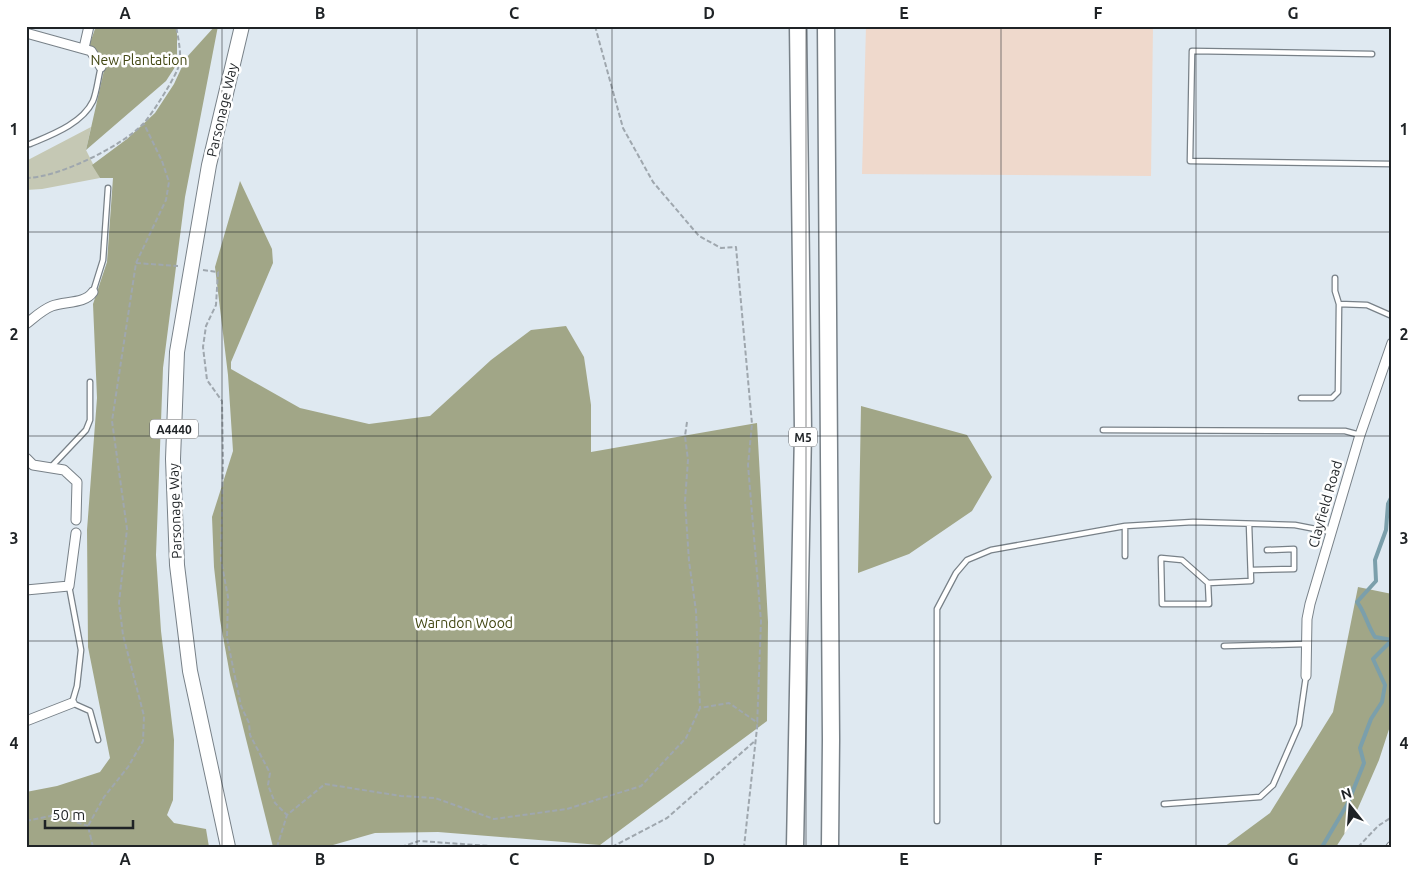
<svg xmlns="http://www.w3.org/2000/svg" width="1418" height="873" viewBox="0 0 1418 873" font-family="Ubuntu,sans-serif">
  <style>
    .industrial { fill: #efd9cc }
    .green { fill: #c5c8b4 }
    .forest { fill: #a1a687 }
    .lines { fill: none; stroke-linecap: round; stroke-linejoin: round }
    .stream { stroke: #7b9fab; stroke-width: 4 }
    .service-casing { stroke: #788188; stroke-width: 7 }
    .minor-casing { stroke: #788188; stroke-width: 11 }
    .primary-casing { stroke: #788188; stroke-width: 16 }
    .motorway-casing { stroke: #788188; stroke-width: 19 }
    .path { stroke: #9fa7ae; stroke-width: 2; stroke-dasharray: 5 2.5; stroke-linecap: butt }
    .service { stroke: #fff; stroke-width: 4.5 }
    .minor { stroke: #fff; stroke-width: 9 }
    .primary { stroke: #fff; stroke-width: 14 }
    .motorway { stroke: #fff; stroke-width: 16 }
    .grid { fill: none; stroke: #1f2326; stroke-width: 1; stroke-opacity: 0.55 }
    .labels { text-anchor: middle; dominant-baseline: central; stroke-width: 5; stroke-linejoin: round; paint-order: stroke }
    .shield { fill: #fff; stroke: #626567; stroke-width: 1 }
    .shield-label { font-size: 12px; font-weight: bold; fill: #1f2326 }
    .park-label { font-size: 14px; fill: #424713; stroke: #fff }
    .street-label { font-size: 14px; fill: #1f2326; stroke: #fff }
    .neatline { fill: none; stroke: #1f2326; stroke-width: 2 }
    .grid-label { font-size: 16px; text-anchor: middle; font-weight: bold; fill: #1f2326 }
  </style>
  <rect width="100%" height="100%" fill="#dfe9f1"/>
  <!-- industrial -->
  <path class="industrial" d="M866,26H1153L1151,176L862,174Z"/>
  <!-- green -->
  <path class="green" d="M91,127L86,150L100,178L42,189L26,190V161Z"/>
  <!-- forest -->
  <path class="forest" d="M96,26H177V64L166,81L86,150L105,66L89,46Z
    M215,26H218L185,197L163,368L156,555L161,631L174,740L173,800L167,815L174,823L206,829L209,847H26V792L57,786L100,772L110,758L88,647L87,530L97,398L93,304L107,262L113,178H100L92,165L127,139L155,113L174,84L186,58Z
    M240,181L272,249L273,263L231,362V369L300,408L369,424L430,416L491,360L531,330L566,326L584,357L591,405V452L757,423L768,622L767,721L600,845L438,832L375,833L326,847H273L230,675L220,620L214,567L212,517L233,451L228,375L215,267Z
    M861,406L967,435L992,477L972,511L909,554L858,573Z
    M1358,587L1392,594V720L1379,760L1352,822L1336,847H1224L1270,813L1333,712Z"/>
  <g class="lines">
    <!-- stream -->
    <path class="stream" d="M1392,496L1388,504L1386,530L1375,560L1376,581L1357,602C1365,612 1367,625 1375,637L1392,640
      M1322,847L1348,803L1364,763L1360,748L1371,719L1382,702L1385,685L1373,659L1392,640"/>
    <defs>
      <path id="service" d="M1372,54L1192,51L1190,161L1392,164
        M30,144C51,135 82,124 93,101C97,91 98,78 101,67
        M93,292L103,260L108,188
        M1339,304L1367,305L1392,316
        M1301,398H1332L1338,392L1339,304L1335,291V278
        M1103,430L1345,431L1360,435
        M51,467L86,430L90,420V382
        M1125,526V556
        M1251,570L1294,569V549L1267,550
        M1208,583L1209,604H1162L1161,558L1182,560L1208,583L1251,581L1249,524
        M69,586L81,650L77,686L72,703L90,711L98,740
        M1224,646L1306,644
        M1164,804L1260,797L1273,785L1299,725L1306,676
        M937,821V609L956,573L967,560L991,550L1125,526L1193,522L1295,525L1331,532"/>
      <path id="minor" d="M26,33L91,51L101,67
        M84,48L89,26
        M26,324C35,317 42,310 52,306C65,301 85,304 93,292
        M26,458L33,465L64,470L77,482L76,520
        M26,590L69,586L76,533
        M1306,676L1307,619L1310,604L1360,435L1392,343
        M26,721L72,703
        M1391,847L1392,846"/>
      <path id="primary" d="M228,847L190,671L177,565L173,459L177,352L209,165L242,26"/>
      <path id="motorway" d="M826,26L831,739L830,847
        M795,847L803,431L798,26"/>
    </defs>
    <!-- service casing -->
    <use href="#service" class="service-casing"/>
    <!-- minor casing -->
    <use href="#minor" class="minor-casing"/>
    <!-- primary casing -->
    <use href="#primary" class="primary-casing"/>
    <!-- motorway casing -->
    <use href="#motorway" class="motorway-casing"/>
    <!-- path -->
    <path class="path" d="M595,26L623,128L653,182L699,236L721,248L736,247L752,424L748,465L761,621L757,728L744,847
      M26,178C58,178 122,146 143,124C151,116 177,75 179,65C182,55 178,37 176,26
      M136,263L178,266
      M203,270L218,272L216,305L206,326L203,347L207,380L222,401L223,460L221,560L228,597L227,638L241,706L249,723L250,735L270,773L268,785L275,803L287,815
      M687,422L685,436L688,460L685,501L689,561L696,611L700,708
      M26,821L55,815L88,826
      M93,847L88,826L104,797L128,767L143,741L144,716L123,635L119,603L127,529L112,421L136,263L166,200L169,182L162,161L144,124
      M277,847L287,815L325,784L401,796L435,798L494,819L567,809L641,786L686,738L700,708L729,703L758,723
      M401,847L419,841L505,847
      M612,847L667,818L756,740
      M1358,847L1378,826L1392,817"/>
    <!-- service -->
    <use href="#service" class="service"/>
    <!-- minor -->
    <use href="#minor" class="minor"/>
    <!-- primary -->
    <use href="#primary" class="primary"/>
    <!-- motorway -->
    <use href="#motorway" class="motorway"/>
  </g>
  <!-- grid -->
  <path class="grid" d="M222,26V847M417,26V847M612,26V847M806,26V847M1001,26V847M1196,26V847M26,232H1392M26,436H1392M26,641H1392"/>
  <g class="labels">
    <!-- shield labels -->
    <g class="shield">
      <rect x="150" y="419.5" width="48" height="19" rx="4"/>
      <rect x="789" y="427.5" width="28" height="19" rx="4"/>
    </g>
    <g class="shield-label">
      <text x="174" y="429">A4440</text>
      <text x="803" y="437">M5</text>
    </g>
    <!-- park labels -->
    <g class="park-label">
      <text x="139" y="60">New Plantation</text>
      <text x="464" y="623">Warndon Wood</text>
    </g>
    <!-- street labels -->
    <g class="street-label">
      <text transform="translate(222 110) rotate(-77)">Parsonage Way</text>
      <text transform="translate(1325 504) rotate(-74)">Clayfield Road</text>
      <text transform="translate(175 511) rotate(-92)">Parsonage Way</text>
    </g>
  </g>
  <!-- border -->
  <rect width="1418" height="873" fill="none" stroke="#ffffff" stroke-width="55"/>
  <!-- north arrow -->
  <g transform="translate(1350 806) rotate(343)" stroke="#ffffff" stroke-width="4" paint-order="stroke">
  <path d="M0-4L9 19L0 12L-9 19Z" fill="#1f2326"/>
  <text y="-8" font-size="14" font-weight="bold" text-anchor="middle" fill="#1f2326">N</text>
  </g>
  <!-- scale -->
  <path d="M45 820v8h88v-8" fill="none" stroke="#1f2326" stroke-width="2.5"/>
  <text x="52" y="820" font-size="15" fill="#1f2326" stroke="#ffffff" stroke-width="4" paint-order="stroke">50 m</text>
  <rect x="28" y="28" width="1362" height="818" class="neatline"/>
  <g class="grid-label">
    <text x="125" y="19">A</text>
    <text x="320" y="19">B</text>
    <text x="514" y="19">C</text>
    <text x="709" y="19">D</text>
    <text x="904" y="19">E</text>
    <text x="1098" y="19">F</text>
    <text x="1293" y="19">G</text>
    <text x="14" y="135">1</text>
    <text x="1404" y="135">1</text>
    <text x="14" y="340">2</text>
    <text x="1404" y="340">2</text>
    <text x="14" y="544">3</text>
    <text x="1404" y="544">3</text>
    <text x="14" y="749">4</text>
    <text x="1404" y="749">4</text>
    <text x="125" y="865">A</text>
    <text x="320" y="865">B</text>
    <text x="514" y="865">C</text>
    <text x="709" y="865">D</text>
    <text x="904" y="865">E</text>
    <text x="1098" y="865">F</text>
    <text x="1293" y="865">G</text>
  </g>
</svg>
